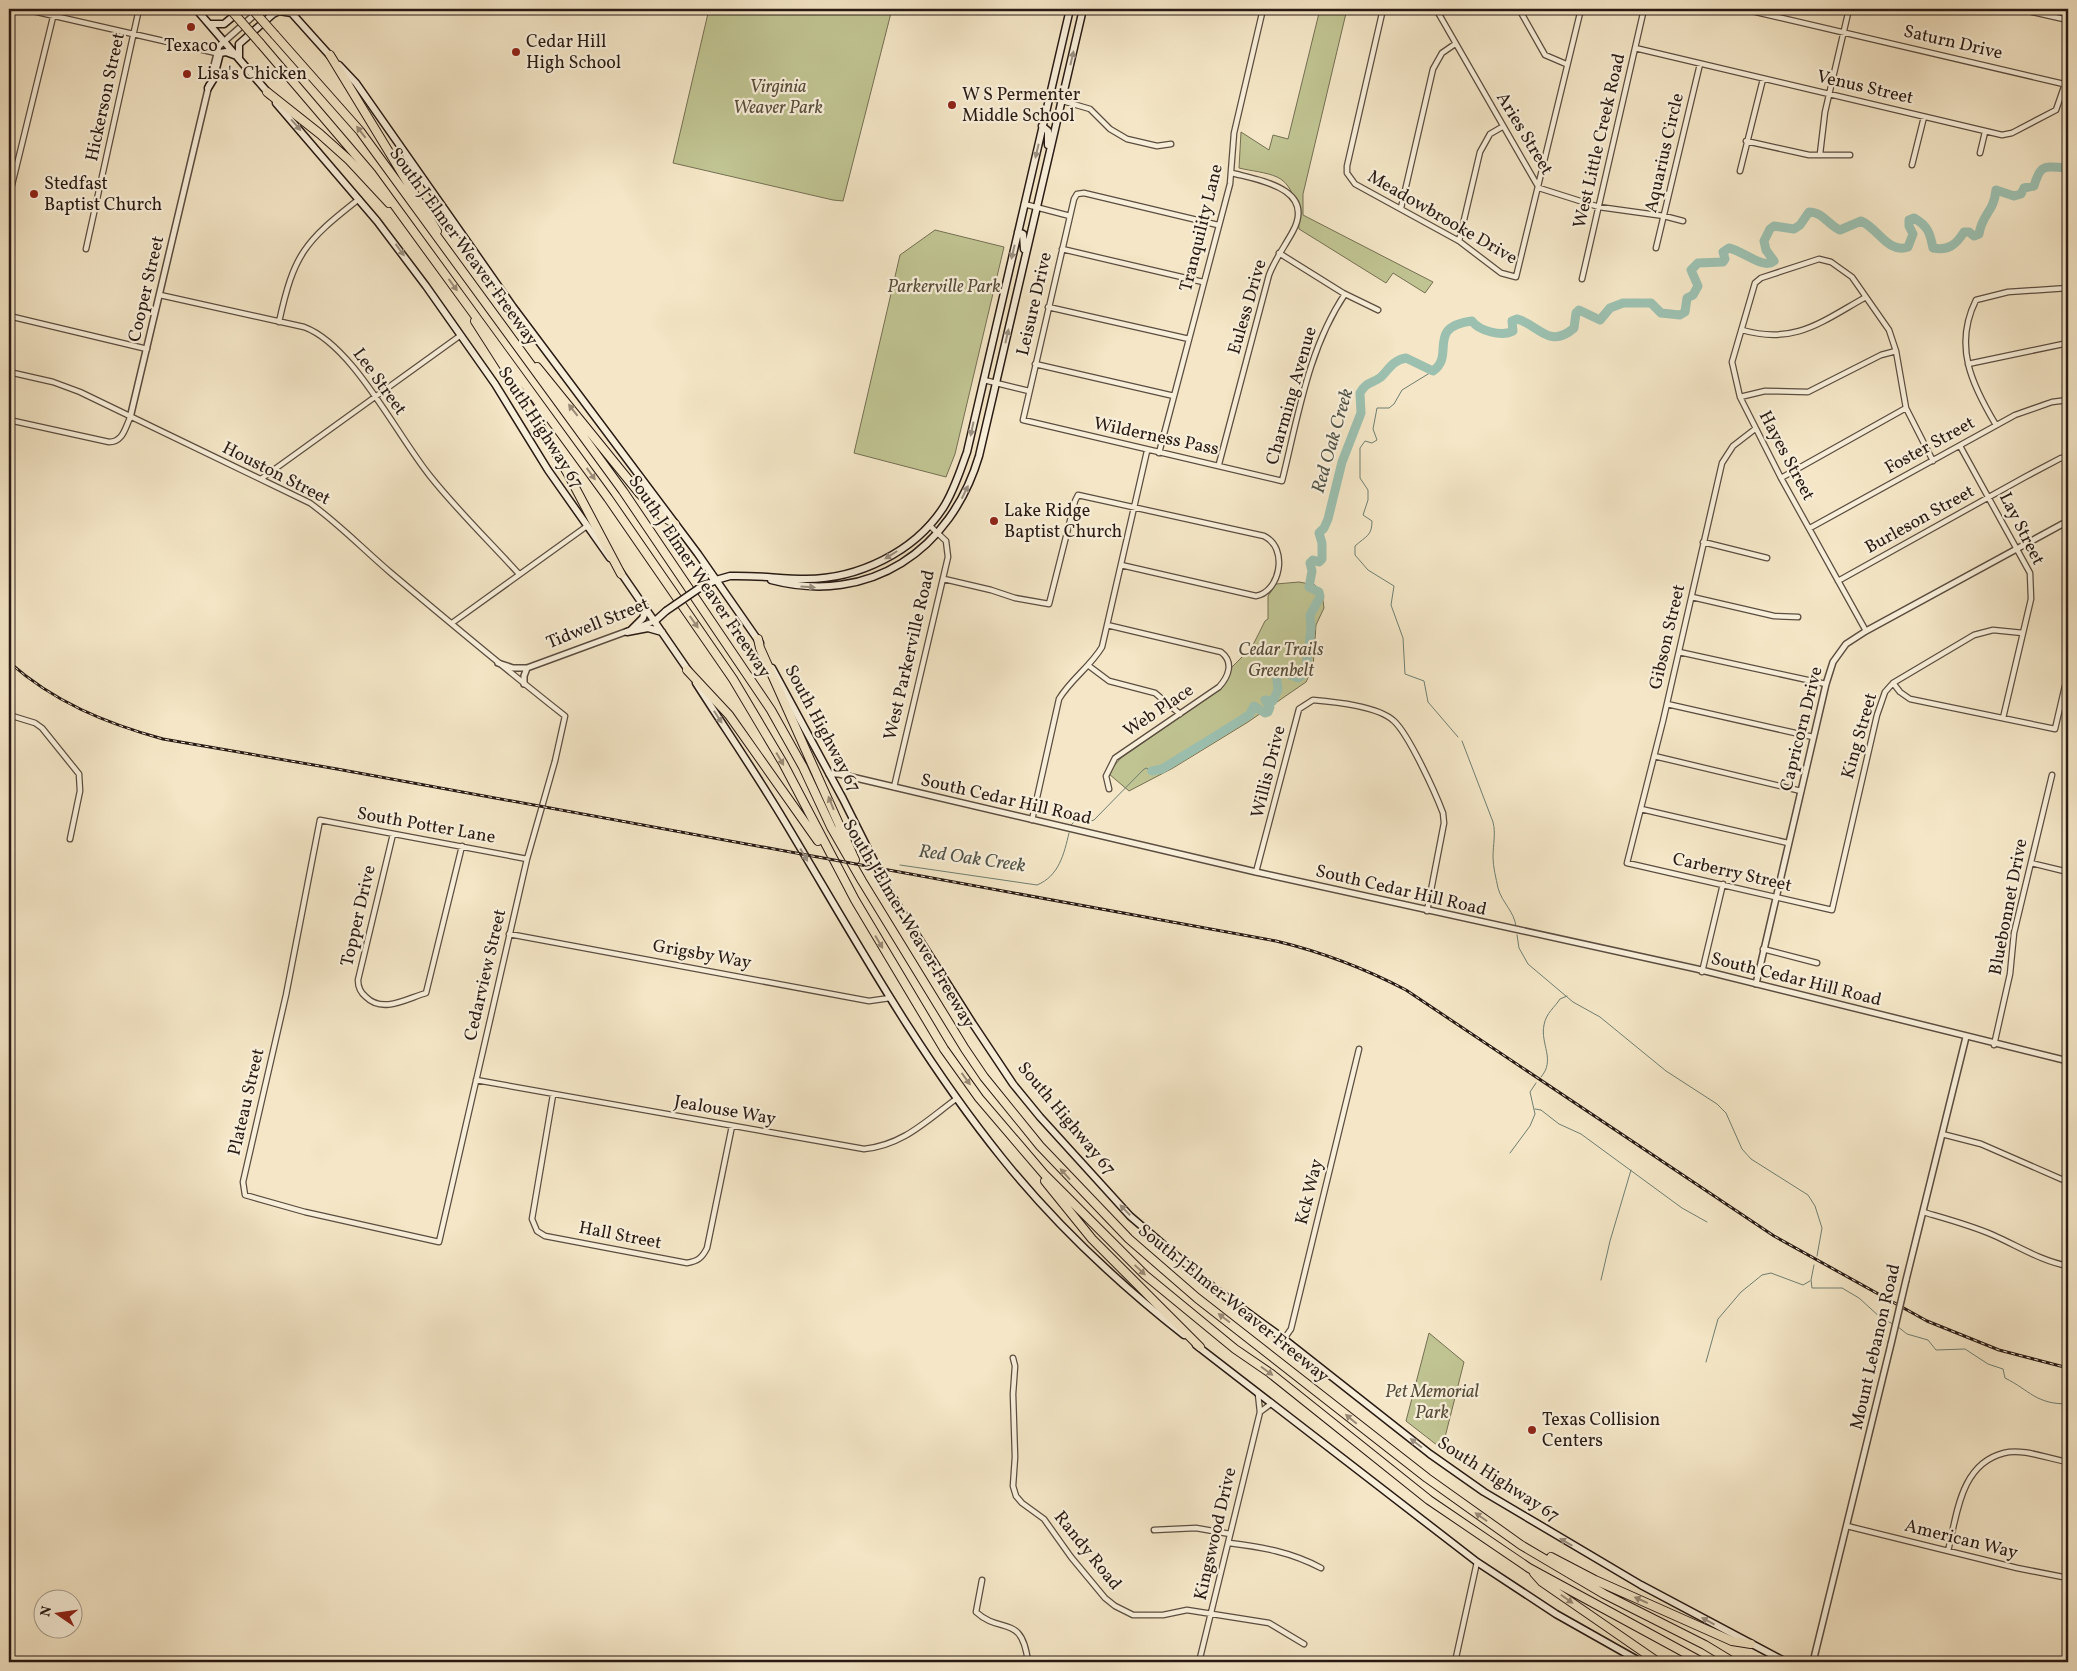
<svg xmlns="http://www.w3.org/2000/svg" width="2077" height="1671" viewBox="0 0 2077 1671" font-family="Vollkorn,serif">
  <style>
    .green { fill: #c0c492; stroke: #746f53 }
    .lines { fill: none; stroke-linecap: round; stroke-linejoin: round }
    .stream { stroke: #6e7e72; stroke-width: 1 }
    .river { stroke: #9cc0b0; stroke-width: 9 }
    .minor-casing { stroke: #5b4d40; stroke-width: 7 }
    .tertiary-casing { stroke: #5b4d40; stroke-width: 8 }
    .secondary-casing { stroke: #281a14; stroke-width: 9 }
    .motorway-casing { stroke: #281a14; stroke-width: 10 }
    .minor { stroke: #f8efda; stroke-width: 4.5 }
    .tertiary { stroke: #f8efda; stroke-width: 5 }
    .secondary { stroke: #f8efda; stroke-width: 6 }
    .motorway { stroke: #f4e6c6; stroke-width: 8 }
    .rail-casing { stroke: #281a14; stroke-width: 3 }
    .rail { stroke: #f8efda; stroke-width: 1; stroke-dasharray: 4; stroke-linecap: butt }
    .tertiary-bridge-casing { stroke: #5b4d40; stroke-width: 8; stroke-linecap: butt }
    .secondary-bridge-casing { stroke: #281a14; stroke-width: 9; stroke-linecap: butt }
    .motorway-bridge-casing { stroke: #281a14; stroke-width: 10; stroke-linecap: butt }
    .tertiary-bridge { stroke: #f8efda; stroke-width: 5 }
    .secondary-bridge { stroke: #f8efda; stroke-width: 6 }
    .motorway-bridge { stroke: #f4e6c6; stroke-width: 8 }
    .oneway { fill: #9a8f81 }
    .oneway2 { fill: #988a76 }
    .poi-dot { fill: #8f2418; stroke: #f8efda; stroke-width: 2 }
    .labels { text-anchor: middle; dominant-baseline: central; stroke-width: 4.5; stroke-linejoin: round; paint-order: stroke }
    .poi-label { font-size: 18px; fill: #281a14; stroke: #f8efda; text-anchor: start }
    .street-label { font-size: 18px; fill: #281a14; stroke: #f8efda }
    .park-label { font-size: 18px; font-style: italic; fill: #564d3a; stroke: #f8efda }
    .water-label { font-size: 19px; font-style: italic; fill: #51544b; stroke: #f8efda }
  </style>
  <rect width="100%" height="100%" fill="#f4e6c6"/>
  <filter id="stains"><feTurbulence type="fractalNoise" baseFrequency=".004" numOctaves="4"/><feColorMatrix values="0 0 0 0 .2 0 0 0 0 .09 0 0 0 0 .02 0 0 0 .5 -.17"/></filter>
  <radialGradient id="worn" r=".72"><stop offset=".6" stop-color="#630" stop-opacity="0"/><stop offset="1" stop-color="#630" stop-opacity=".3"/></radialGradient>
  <!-- green -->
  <path class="green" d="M709,9H892L843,201L833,200L673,163Z
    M1320,9H1347L1303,194V215L1433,282L1425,293L1393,273L1386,283L1299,229C1298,212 1295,185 1277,177C1266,172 1251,171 1239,168L1241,132L1269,150L1273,135L1288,139Z
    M935,230L1004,247L955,454L946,477L854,453L900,255Z
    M1299,582L1315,585L1322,593L1324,608L1316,625L1313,668L1306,682L1248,722L1173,768L1129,791L1109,774L1112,768L1121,758L1222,688L1227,681L1231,668L1252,647L1265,621L1268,619V596L1276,584Z
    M1429,1333L1464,1362L1442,1449L1406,1421Z"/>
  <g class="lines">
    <!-- stream -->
    <path class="stream" d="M1433,371L1402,390L1394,404L1389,408H1377L1373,429L1377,440L1372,443L1365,441L1360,448V478L1368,490V500L1363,515L1372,521C1372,536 1366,536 1355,546V555L1368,570L1394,586L1391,605L1403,638L1405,674L1424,681L1428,702L1458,737
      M1462,741L1493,822C1496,834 1493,844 1493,857C1493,867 1496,878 1498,888C1502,903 1515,912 1516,927
      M1071,825L1076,820L1088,822L1094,820L1143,770L1146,768L1152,771
      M900,865L1037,885C1059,876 1064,854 1069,833
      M1517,935L1519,948L1528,964L1573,1002L1600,1017L1666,1071L1717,1104L1726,1113L1742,1149L1751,1159L1808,1195L1815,1206L1822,1228L1817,1256
      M1541,1077C1556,1060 1540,1044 1544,1025C1546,1013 1555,1007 1560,999L1567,996
      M1535,1109L1541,1110L1559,1124L1581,1134L1682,1208L1707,1222
      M1510,1153L1530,1126L1535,1114L1530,1092L1536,1083
      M1814,1265L1811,1280L1812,1288H1842L1859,1298L1881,1318L1893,1324
      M1601,1280L1610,1241L1631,1170
      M1897,1326L1907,1334L1928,1340L1936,1350L1965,1349L1988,1364L2003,1369L2005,1378C2031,1391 2035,1404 2068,1404
      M1706,1362L1718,1319L1741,1292L1762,1275L1771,1273L1803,1285L1810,1281"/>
    <!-- river -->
    <path class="river" d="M1152,771L1162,769L1243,719L1250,714L1254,706L1265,713L1268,712L1270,707L1265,700L1273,701L1278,690L1276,670H1279L1298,678L1303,675L1306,668L1311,628L1310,615L1320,597L1319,592L1309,587L1312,571L1310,563L1313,560L1319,562L1322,559V543L1319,533L1324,528L1328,519L1342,462L1361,413L1360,393C1367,381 1372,384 1381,377C1389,369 1393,360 1406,358L1433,371C1456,355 1425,327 1472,321C1479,331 1502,337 1513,331L1512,321L1517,319C1538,324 1549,350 1574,328L1576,313L1579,310L1600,320L1610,308L1623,303H1651L1661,313L1680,315L1685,312L1687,298L1693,295L1698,286L1691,270L1698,263L1723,262L1725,259L1723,252L1729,248C1743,251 1764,270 1774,261L1766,250L1764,241L1770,229L1774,226L1794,229L1800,225L1809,212C1823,212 1828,225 1840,230L1861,221C1878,228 1888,254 1908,247L1913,234L1909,226V220L1914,218C1928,226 1930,233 1933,248C1948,251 1956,245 1964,232H1969L1974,236L1979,234C1982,214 1994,212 1996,190L2014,196L2021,194L2024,188L2034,186C2041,162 2045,167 2068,168"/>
    <defs>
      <path id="minor" d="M24,9L216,53
        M1383,9L1347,166V173L1355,184L1459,241L1501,273L1516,277L1581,9
        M1436,9L1539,188L1599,207L1664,216L1683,221
        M1519,9L1545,55L1566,64
        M1743,9L2068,85
        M2019,9L2068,20
        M1635,48L2002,135L2012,133L2056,110L2065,84
        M1049,97L1090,109L1110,129L1127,139L1157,146L1171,144
        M1746,141L1809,155H1850
        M1980,153L1985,132
        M1820,154L1825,112L1849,9
        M1912,165L1924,117
        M1740,171L1763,79
        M9,197L55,9
        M1024,204L1070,216
        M1401,208L1433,69L1442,53L1455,44
        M1218,225L1084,193L1077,194L1074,199L1023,420L1282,481C1298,417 1308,349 1345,294
        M1459,241L1480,152L1490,134L1502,127
        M1656,248L1700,64
        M86,249L139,9
        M1062,249L1203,282
        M1279,253L1343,293L1378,310
        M1582,279L1644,9
        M160,295L304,327C353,345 396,434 430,476C457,510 490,542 519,574
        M1048,307L1189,339
        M9,316L147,349
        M279,322C294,254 304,242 359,199
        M1742,330C1795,345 1821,322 1866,297
        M1035,364L1174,396
        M1968,364L2068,343
        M9,372L53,382L80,392L310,503C339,524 363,549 391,573C448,621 505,669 565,716L555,761L527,859L439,1242L305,1212L245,1195L243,1182L286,995L320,820L527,859
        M984,380L1029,391
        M1740,397L1765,391L1808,392L1881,355L1896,351
        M9,420L109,442C123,442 125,428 130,418
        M1996,425C1972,385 1953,346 1976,300L2008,292L2068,288
        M1755,429L1733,446L1722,463L1663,721L1627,863L1832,910L1877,715L1885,692L1893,683L1974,635L1993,630L2023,633
        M1960,446L2030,573L2031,599L2003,718
        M1159,453L1230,184L1234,133L1263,9
        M1219,464L1269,275C1275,259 1285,246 1293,231C1316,188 1258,180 1232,173
        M1781,478L1906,408
        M261,479L461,335
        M1810,528L2015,415L2052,402L2068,400
        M1703,542L1767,558
        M944,579L991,590L1015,598L1049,604L1075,501L1078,495L1264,536C1289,548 1280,592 1256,596L1121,565
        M1838,581L2025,477L2061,458L2068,459
        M1692,597L1774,616L1798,617
        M452,623L587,526
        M1107,625L1221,652C1234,662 1229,676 1219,687L1115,758L1106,776L1109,789
        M1866,631L1781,478L1740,397L1732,362L1755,283L1761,278L1819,259L1831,262L1852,277L1889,330L1896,351L1906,408L1933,461
        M1679,652L1826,684
        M1089,666L1109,681L1155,693L1180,714
        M1893,683L1900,692L1910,699L2055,729L2068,673
        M1667,704L1813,737
        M9,715L35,723L42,728L79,774L80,791L70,839
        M1654,756L1801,791
        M894,787L948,557L946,541L929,525
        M1641,809L1788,843
        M1032,820L1059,699C1071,679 1090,667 1102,647L1147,451
        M393,834L358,980C358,987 361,993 366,997C383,1014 408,998 426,993L462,846
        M2031,863L2068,872
        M1256,872L1299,709L1313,700C1335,702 1378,706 1394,721C1409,735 1435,792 1443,813L1444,823L1427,911
        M509,934L869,1001L890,998
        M1763,949L1817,963
        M1702,972L1723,884
        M1994,1045L2010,974L2014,933L2052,775
        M476,1080L864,1149C903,1145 926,1121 956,1099
        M553,1095L532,1219L537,1231L545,1236L687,1263C698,1261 702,1258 707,1248L732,1126
        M1942,1134L1981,1144L2068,1182
        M1923,1212C1947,1219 1970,1225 1993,1235C2018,1246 2041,1261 2068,1266
        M1284,1339L1291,1329L1359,1049
        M1013,1358L1015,1366L1013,1394L1015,1457L1013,1486L1016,1496L1022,1503L1044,1519L1071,1557L1105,1598L1115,1606L1133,1615H1163L1187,1610L1269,1623L1304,1644
        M1260,1412L1272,1403
        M1847,1526L2017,1568L2068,1578
        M1154,1530L1196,1528L1230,1534
        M1229,1543C1262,1547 1291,1552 1321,1568
        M1948,1551C1957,1515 1960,1464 2004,1453C2023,1448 2049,1459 2068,1462
        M982,1580L976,1612C1001,1635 1022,1613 1028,1662
        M1101,1662L1102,1661
        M1199,1662L1260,1412L1258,1394
        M1455,1662L1477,1562"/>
      <path id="tertiary" d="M211,77L219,46L261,9
        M130,418L209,85
        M498,663L513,668H527L655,621
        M524,684V676L527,668
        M829,774H839L1256,872L1697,969L2068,1061
        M1756,984L1826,684L1833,662L1846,644L1866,631L2068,521
        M1906,1280L1966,1037
        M1813,1662L1891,1344"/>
      <path id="secondary" d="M196,9L270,95
        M288,9L332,58
        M210,24H224L242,9
        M239,57V44L273,14L279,11L292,13
        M339,65L356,83L513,307L698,554L760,643
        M208,88L213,80L220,53L226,52L234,55
        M276,103L377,221L426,286L495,384L548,470L610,558
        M1042,126L1048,131V145
        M1018,232L1023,234L1024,249
        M619,570L690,673
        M771,580C870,606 951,550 979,456L1083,9
        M698,589L716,580L730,576C756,575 781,579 806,579C858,579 914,552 943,508C954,491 960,471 967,452L1070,9
        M655,621L666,611
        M632,629L643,618L646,608
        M627,632L648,628L662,632
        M772,668L843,799L890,893L973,1024L1013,1084L1040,1117L1130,1216L1214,1288L1284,1339L1430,1454L1484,1492L1641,1585L1786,1662
        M696,683C726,730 757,775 785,822C854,937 918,1054 1002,1158C1055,1224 1118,1283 1184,1335
        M1196,1345L1477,1562L1556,1614L1641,1662"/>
      <path id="motorway" d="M275,35L360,131L623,491L771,710L803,767L831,827L862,881L965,1049L984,1077L1040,1146L1129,1239L1197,1298L1427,1478L1521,1545L1604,1594L1705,1645L1733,1662
        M260,43L371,173L608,498L733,679L783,763L855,900L944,1049L979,1098L1044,1174L1145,1275L1235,1349L1270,1373L1429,1500L1529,1568L1702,1662
        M330,55L437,231
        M267,92L320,134L349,160L389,203
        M475,321L521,393L568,474L621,574
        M537,367L640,494L662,516L675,524
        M758,639L760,648L855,860
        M687,670L729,715L818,841
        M1045,1181L1092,1239L1200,1347
        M1551,1557L1595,1580L1732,1641L1751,1644
        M1534,1573L1542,1582L1658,1662"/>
    </defs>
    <!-- minor casing -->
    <use href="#minor" class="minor-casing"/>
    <!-- tertiary casing -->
    <use href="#tertiary" class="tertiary-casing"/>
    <!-- secondary casing -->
    <use href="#secondary" class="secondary-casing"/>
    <!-- motorway casing -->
    <use href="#motorway" class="motorway-casing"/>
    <!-- minor -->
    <use href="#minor" class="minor"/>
    <!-- tertiary -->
    <use href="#tertiary" class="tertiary"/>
    <!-- secondary -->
    <use href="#secondary" class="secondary"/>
    <!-- motorway -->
    <use href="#motorway" class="motorway"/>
    <defs>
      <path id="rail" d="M9,662C54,702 105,723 163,739L337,769L1276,941C1322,952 1364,968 1406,990L1774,1236L1927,1321L1999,1350L2068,1368"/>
    </defs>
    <!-- rail casing -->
    <use href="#rail" class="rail-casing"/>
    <!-- rail -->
    <use href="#rail" class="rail"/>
    <defs>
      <path id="tertiary-bridge" d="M1891,1344L1906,1280"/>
      <path id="secondary-bridge" d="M666,611L698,589"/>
      <path id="motorway-bridge" d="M230,9L260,43
        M252,9L275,35"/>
    </defs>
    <!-- tertiary-bridge casing -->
    <use href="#tertiary-bridge" class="tertiary-bridge-casing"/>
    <!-- secondary-bridge casing -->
    <use href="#secondary-bridge" class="secondary-bridge-casing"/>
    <!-- motorway-bridge casing -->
    <use href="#motorway-bridge" class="motorway-bridge-casing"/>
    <!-- tertiary-bridge -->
    <use href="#tertiary-bridge" class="tertiary-bridge"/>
    <!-- secondary-bridge -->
    <use href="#secondary-bridge" class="secondary-bridge"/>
    <!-- motorway-bridge -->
    <use href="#motorway-bridge" class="motorway-bridge"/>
  </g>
  <!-- one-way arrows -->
  <defs><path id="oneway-solid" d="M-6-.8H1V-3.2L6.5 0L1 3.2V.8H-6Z" transform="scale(1.25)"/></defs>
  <g class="oneway">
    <use href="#oneway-solid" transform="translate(1072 58) rotate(-77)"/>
    <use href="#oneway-solid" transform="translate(296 125) rotate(49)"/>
    <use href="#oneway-solid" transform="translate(1037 151) rotate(103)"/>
    <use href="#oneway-solid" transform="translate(400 250) rotate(54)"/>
    <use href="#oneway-solid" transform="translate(1013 252) rotate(103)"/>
    <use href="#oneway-solid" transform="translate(1007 336) rotate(-77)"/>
    <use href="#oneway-solid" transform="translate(972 429) rotate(102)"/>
    <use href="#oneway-solid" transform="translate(965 492) rotate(-64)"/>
    <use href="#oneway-solid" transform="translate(891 555) rotate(148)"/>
    <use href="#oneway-solid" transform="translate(808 587) rotate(4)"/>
    <use href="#oneway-solid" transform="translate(718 717) rotate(57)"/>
    <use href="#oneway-solid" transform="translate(804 855) rotate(60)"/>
    <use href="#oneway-solid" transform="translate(1125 1210) rotate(-134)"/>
    <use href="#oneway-solid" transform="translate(1416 1443) rotate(-143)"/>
    <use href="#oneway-solid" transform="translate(1566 1542) rotate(-150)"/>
    <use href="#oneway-solid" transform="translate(1708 1621) rotate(-152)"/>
  </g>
  <g class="oneway2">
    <use href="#oneway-solid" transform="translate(361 132) rotate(-128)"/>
    <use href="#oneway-solid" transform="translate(453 285) rotate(54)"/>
    <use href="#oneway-solid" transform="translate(573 410) rotate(-128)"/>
    <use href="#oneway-solid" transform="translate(591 474) rotate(54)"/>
    <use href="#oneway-solid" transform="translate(694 622) rotate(55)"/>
    <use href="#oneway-solid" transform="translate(780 759) rotate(60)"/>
    <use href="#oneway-solid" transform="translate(831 803) rotate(-112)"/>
    <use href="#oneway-solid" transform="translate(879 942) rotate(59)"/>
    <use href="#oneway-solid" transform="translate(966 1079) rotate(54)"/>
    <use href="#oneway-solid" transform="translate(1065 1174) rotate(-132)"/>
    <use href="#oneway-solid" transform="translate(1140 1270) rotate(43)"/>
    <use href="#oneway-solid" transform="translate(1224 1318) rotate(-143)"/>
    <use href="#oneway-solid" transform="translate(1267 1371) rotate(36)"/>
    <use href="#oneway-solid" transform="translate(1351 1419) rotate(-140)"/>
    <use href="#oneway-solid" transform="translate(1481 1517) rotate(-145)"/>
    <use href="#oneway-solid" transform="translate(1567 1599) rotate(35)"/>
    <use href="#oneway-solid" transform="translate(1641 1600) rotate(-156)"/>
  </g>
  <!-- markers -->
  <g class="poi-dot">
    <circle cx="191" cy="27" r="5"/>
    <circle cx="516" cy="52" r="5"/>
    <circle cx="187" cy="74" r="5"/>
    <circle cx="952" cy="105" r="5"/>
    <circle cx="34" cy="194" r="5"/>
    <circle cx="994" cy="521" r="5"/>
    <circle cx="1532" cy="1430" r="5"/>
  </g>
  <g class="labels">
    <!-- poi labels -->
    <g class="poi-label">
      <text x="526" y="42">Cedar Hill<tspan x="526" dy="21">High School</tspan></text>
      <text x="191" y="46" text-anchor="middle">Texaco</text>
      <text x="197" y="74">Lisa's Chicken</text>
      <text x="962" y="95">W S Permenter<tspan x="962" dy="21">Middle School</tspan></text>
      <text x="44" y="184">Stedfast<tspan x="44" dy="21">Baptist Church</tspan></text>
      <text x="1004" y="511">Lake Ridge<tspan x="1004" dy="21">Baptist Church</tspan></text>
      <text x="1542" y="1420">Texas Collision<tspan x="1542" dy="21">Centers</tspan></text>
    </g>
    <!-- street labels -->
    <g class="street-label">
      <text transform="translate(1953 43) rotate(13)">Saturn Drive</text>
      <text transform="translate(1865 88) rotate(13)">Venus Street</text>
      <text transform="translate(106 97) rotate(-78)">Hickerson Street</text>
      <text transform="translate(1524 134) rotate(59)">Aries Street</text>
      <text transform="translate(1600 141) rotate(-77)">West Little Creek Road</text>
      <text transform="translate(1665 153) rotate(-77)">Aquarius Circle</text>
      <text transform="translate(1442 218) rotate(30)">Meadowbrooke Drive</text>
      <text transform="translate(1202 228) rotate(-76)">Tranquility Lane</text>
      <text transform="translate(463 247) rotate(54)">South J Elmer Weaver Freeway</text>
      <text transform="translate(147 289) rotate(-77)">Cooper Street</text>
      <text transform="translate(1035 304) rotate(-77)">Leisure Drive</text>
      <text transform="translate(1248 307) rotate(-74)">Euless Drive</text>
      <text transform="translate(379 382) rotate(54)">Lee Street</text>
      <text transform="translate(1292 396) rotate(-74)">Charming Avenue</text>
      <text transform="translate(540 428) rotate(57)">South Highway 67</text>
      <text transform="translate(1156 437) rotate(12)">Wilderness Pass</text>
      <text transform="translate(1930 446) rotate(-29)">Foster Street</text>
      <text transform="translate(1786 456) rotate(62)">Hayes Street</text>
      <text transform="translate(276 474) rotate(27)">Houston Street</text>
      <text transform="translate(1920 520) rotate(-29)">Burleson Street</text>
      <text transform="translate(2021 529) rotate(63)">Lay Street</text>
      <text transform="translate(699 577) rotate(56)">South J Elmer Weaver Freeway</text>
      <text transform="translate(598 624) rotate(-22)">Tidwell Street</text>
      <text transform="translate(1668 637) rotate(-77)">Gibson Street</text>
      <text transform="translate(910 655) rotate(-77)">West Parkerville Road</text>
      <text transform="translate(1159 711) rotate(-34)">Web Place</text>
      <text transform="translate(822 729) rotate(62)">South Highway 67</text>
      <text transform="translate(1802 729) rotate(-76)">Capricorn Drive</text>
      <text transform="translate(1860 736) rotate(-74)">King Street</text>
      <text transform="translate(1269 772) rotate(-76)">Willis Drive</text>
      <text transform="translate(1006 800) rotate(13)">South Cedar Hill Road</text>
      <text transform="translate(426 826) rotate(10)">South Potter Lane</text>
      <text transform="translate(1732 873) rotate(13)">Carberry Street</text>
      <text transform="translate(1401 891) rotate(13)">South Cedar Hill Road</text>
      <text transform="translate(2009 907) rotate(-79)">Bluebonnet Drive</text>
      <text transform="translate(359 916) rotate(-77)">Topper Drive</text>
      <text transform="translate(908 924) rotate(59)">South J Elmer Weaver Freeway</text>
      <text transform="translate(702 955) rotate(10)">Grigsby Way</text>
      <text transform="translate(486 975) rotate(-77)">Cedarview Street</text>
      <text transform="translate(1796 980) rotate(14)">South Cedar Hill Road</text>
      <text transform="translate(247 1102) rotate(-77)">Plateau Street</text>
      <text transform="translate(725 1111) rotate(10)">Jealouse Way</text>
      <text transform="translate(1066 1119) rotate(50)">South Highway 67</text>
      <text transform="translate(1310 1192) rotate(-76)">Kck Way</text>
      <text transform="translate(620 1236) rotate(11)">Hall Street</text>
      <text transform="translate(1233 1304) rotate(39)">South J Elmer Weaver Freeway</text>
      <text transform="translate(1876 1347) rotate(-77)">Mount Lebanon Road</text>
      <text transform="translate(1498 1480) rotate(33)">South Highway 67</text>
      <text transform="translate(1216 1534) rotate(-77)">Kingswood Drive</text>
      <text transform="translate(1961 1540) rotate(14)">American Way</text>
      <text transform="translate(1087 1551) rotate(51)">Randy Road</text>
    </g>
    <!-- park labels -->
    <g class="park-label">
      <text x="778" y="87">Virginia<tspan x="778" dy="21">Weaver Park</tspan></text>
      <text x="944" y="287">Parkerville Park</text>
      <text x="1281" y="650">Cedar Trails<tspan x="1281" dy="21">Greenbelt</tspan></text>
      <text x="1432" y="1392">Pet Memorial<tspan x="1432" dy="21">Park</tspan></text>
    </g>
    <!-- water labels -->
    <g class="water-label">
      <text transform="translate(1333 441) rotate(-74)">Red Oak Creek</text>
      <text transform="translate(972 859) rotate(8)">Red Oak Creek</text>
    </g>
  </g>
  <!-- margin -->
  <rect width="2077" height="1671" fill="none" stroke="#f4e6c6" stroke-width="30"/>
  <rect x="10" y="10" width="2057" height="1651" fill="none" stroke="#281a14" stroke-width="2.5"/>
  <rect x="15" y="15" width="2047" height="1641" fill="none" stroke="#281a14"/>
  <!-- north arrow -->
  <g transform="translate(58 1614) rotate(283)"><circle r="24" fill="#f8efda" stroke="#a59a8b"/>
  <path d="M0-4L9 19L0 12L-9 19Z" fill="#8f2418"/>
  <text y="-8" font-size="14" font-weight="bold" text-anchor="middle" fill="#281a14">N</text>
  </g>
  <rect width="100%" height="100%" filter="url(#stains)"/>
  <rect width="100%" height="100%" fill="url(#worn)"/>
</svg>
